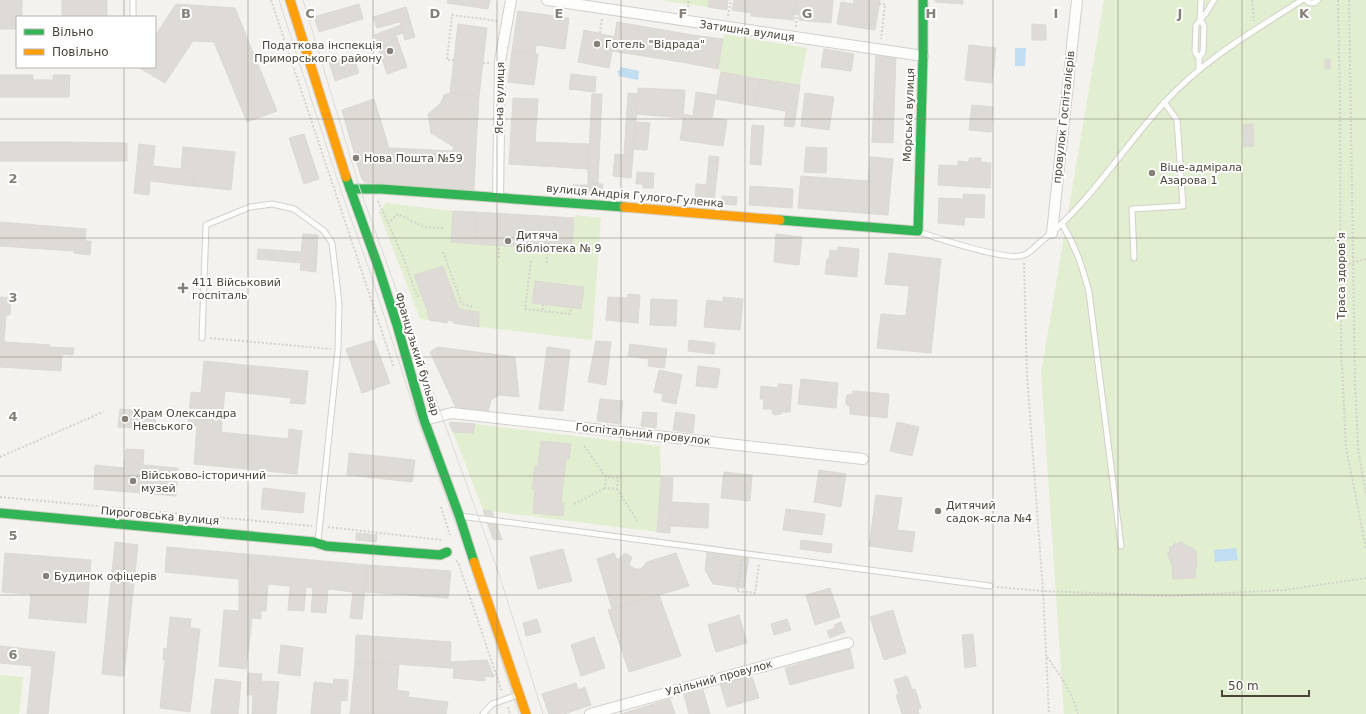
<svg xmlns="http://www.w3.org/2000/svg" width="1366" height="714" viewBox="0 0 1366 714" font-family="'DejaVu Sans',sans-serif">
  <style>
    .green { fill: #e1eecf }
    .water { fill: #c0ddf1 }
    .building { fill: #dedbd6; stroke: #dcd9d4 }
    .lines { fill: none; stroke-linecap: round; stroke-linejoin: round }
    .lane-casing { stroke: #d2d0cb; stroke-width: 7 }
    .street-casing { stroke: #d2d0cb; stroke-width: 12 }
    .fast-casing { stroke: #d3cfc5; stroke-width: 11 }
    .slow-casing { stroke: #d3cfc5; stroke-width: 11 }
    .path { stroke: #d3d2cc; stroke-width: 2; stroke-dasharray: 2 2; stroke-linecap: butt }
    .lane { stroke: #fdfdfc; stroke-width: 5 }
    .street { stroke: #fdfdfc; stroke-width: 10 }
    .fast { stroke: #30b455; stroke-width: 9 }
    .slow { stroke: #ff9f0a; stroke-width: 9 }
    .tram { stroke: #dbdbda; stroke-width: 1 }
    .grid { fill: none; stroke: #868178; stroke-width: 1; stroke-opacity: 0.55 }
    .poi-dot { fill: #868178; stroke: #fff; stroke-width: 1.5 }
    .labels { text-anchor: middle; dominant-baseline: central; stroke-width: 4; stroke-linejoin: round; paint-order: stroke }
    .street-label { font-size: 11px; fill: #4b4439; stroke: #fff }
    .poi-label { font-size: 11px; fill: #4b4439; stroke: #fff; text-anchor: start }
    .grid-label { font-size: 13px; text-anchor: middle; font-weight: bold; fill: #868178; stroke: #fff; stroke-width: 4; stroke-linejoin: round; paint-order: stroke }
  </style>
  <rect width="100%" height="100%" fill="#f4f2ee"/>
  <!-- green -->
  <path class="green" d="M664,0H709L708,7L664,1Z
    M1104,0H1366V714H1064L1041,373Z
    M724,34L807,48L800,85L721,72L718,69Z
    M386,203L453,211L452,242L572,250L575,215L601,218L592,340L479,327V312L459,309L443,266L414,275L423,299L429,320L420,319L379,212Z
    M475,424L660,446L661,477L657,532L483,510L453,432L472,433Z
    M0,675L23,677L19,714H0Z"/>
  <!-- water -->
  <path class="water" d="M1015,48H1026L1025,66H1015Z
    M621,67L639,71L638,80L619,76L617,71L620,70Z
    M1236,548L1238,560L1215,562L1214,550Z"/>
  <!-- building -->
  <path class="building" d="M0,0H22V17H17V29H0Z
    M62,0H107V17H62Z
    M448,0H490L488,9L447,3Z
    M709,0H728L727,10L708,7Z
    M734,0H753L751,13L732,10Z
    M753,0H796L794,20L751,16Z
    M796,0H833L831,23L799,20V14H794Z
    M854,0H880L875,30L837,24L841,2L853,4Z
    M935,0H963V4L935,2Z
    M176,4L235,8L277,111L247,122L214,42L193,41L165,83L138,67H155V36Z
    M359,4L363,19L319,32L314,17Z
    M406,7L415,37L405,40L400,22L377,28L373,17Z
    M518,11L569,18L565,49L536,45L535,54L512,51Z
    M617,22L692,35L687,63L612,51Z
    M458,24L487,28L479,96L450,93Z
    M1032,24L1046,25V40H1032Z
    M401,25L403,33L396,35L407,67L387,74L374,35Z
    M584,30L615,37L609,68L578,62Z
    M692,35L723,39L718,69L687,63Z
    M969,45L996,48L992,83L965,80Z
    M824,49L854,54L851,71L821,67Z
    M512,51L538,54L534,85L508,82Z
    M353,54L359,73L335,81L329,62Z
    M876,54L896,55L893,143L872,142Z
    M1325,59H1330V69H1325Z
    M721,72L760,79L755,106L716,99Z
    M571,74L596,77L595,92L569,89Z
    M0,75H16V97H0Z
    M16,75H33V80H53V75H70L69,97H16Z
    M760,79L800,85L794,127L784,126L786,111L755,106Z
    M638,88L685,90L683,118L637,114Z
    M696,92L716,95L712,118L727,120L723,146L680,140L684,114L693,116Z
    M450,93L479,96L476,147H454L431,133L428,114L441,103L444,95Z
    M628,93L638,94L633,156L624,155Z
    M805,93L834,97L829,130L801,126Z
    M592,94H602L598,184L588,183V169Z
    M513,98L538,99L535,142L589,144L588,169L509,164Z
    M374,99L389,148L452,151L454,147H476L474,191L364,182L361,177L342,110Z
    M972,105L993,107L991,132L969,130Z
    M636,122L650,123L647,150L633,149Z
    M1253,124L1254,146L1244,147L1243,125Z
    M752,125L764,126L761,165L750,164Z
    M304,134L319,179L304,184L289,138Z
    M0,142H63V161H0Z
    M63,142H71V161H63Z
    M71,142L127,143V161H71Z
    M139,144L155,146L153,166L181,169V171L195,173L193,186L150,181L149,195L134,193Z
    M183,147L235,152L231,190L193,186L195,173L181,171Z
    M806,147L827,148L826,173L804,172Z
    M615,154L633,156L631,178L613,176Z
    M709,156L719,157L715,193H706Z
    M870,157L893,159L888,215L798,208L801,176L868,181Z
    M969,158H981V162L991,163L990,188L938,185L939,165L958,166V161L969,162Z
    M637,172L654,173L653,188H643V184H636Z
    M588,183L602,184L604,194H589Z
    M696,184L707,185L705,203L695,202Z
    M573,185H589V194L572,193Z
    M750,186L793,189L792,208L749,205Z
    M706,193H715L714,199L722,200V196L737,197L736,205L705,203Z
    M963,194L985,195L984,218L965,217L964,225L938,223L939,198L963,199Z
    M453,211L476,212L475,244L451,242Z
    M476,212L526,215L523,247L475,244Z
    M526,215L574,218L572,250L523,247Z
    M0,222L86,229L85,241H91L90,255L74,253V251L0,246Z
    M303,234L318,235L316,272L300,270L301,263L257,259L258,249L301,252Z
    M776,234L802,237L799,265L774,262Z
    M838,247L859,249L857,277L825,274L827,259H829L830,250L837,251Z
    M889,253L941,259L931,353L877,348L881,314L906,316L909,286L885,284Z
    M443,266L459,309L479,312V327L453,323V321L448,320L447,323L429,320L427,310L414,275Z
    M535,281L584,287L581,309L532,303Z
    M628,294L640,295L638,323L606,320L608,297L627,298Z
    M0,297L11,298L10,315H6L4,342L50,345L49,347L74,348L73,355L62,354L61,371L0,367Z
    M723,297L743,299L740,330L704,327L707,300L723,302Z
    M651,299L677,300L676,326L650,325Z
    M374,340L390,383L362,393L346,349Z
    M689,340L715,343L714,354L688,351Z
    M596,341L611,342L606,385L588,382Z
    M630,344L667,349L664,368L648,366L649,359L628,356Z
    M438,347L515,357L519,397L499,395L491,400L487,415L457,410L430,352Z
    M547,347L570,350L563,411L539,409Z
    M204,361L308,371L305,404L290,403L291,398L225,391L221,432L288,439L289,429L302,431L297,474L194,464L197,426L188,425L191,392L201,393Z
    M698,366L720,369L717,388L696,386Z
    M659,370L682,375L676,404L662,401L663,394L654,392Z
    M801,379L838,383L836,408L798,404Z
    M778,384L792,385L790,412H783L781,414L775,415L772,413V409H763L764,399H760L761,386L778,388Z
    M853,391L889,394L887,418L850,414V407L846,404V399L847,395L853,394Z
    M600,399L623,401L620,424L597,421Z
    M120,409L156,412L155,429L118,427Z
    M643,412L657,413L656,428L641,426Z
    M676,412L695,415L693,433L673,430Z
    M450,422L475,424L473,433L453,432L449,423Z
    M897,422L919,427L912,456L890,451Z
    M541,441L571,444L569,459H566L561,503H564L563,516L533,513L535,489H532L535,466H538Z
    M126,449L144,450L143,465L178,468L176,496L94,489L95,465L124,468Z
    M349,453L415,460L412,482L347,475Z
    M819,470L846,474L841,507L814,502Z
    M724,472L752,475L750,501L721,498Z
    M661,477L673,478L670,533L657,532Z
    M263,488L305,493L303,513L261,509Z
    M876,495L902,498L897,530L915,532L912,552L869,546Z
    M672,502L709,504L708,528L670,526Z
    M786,509L825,514L822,535L783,530Z
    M483,510L492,511L502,540L493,539Z
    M356,533L377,535L376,542L356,540Z
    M801,540L832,544L831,553L800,549Z
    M1182,541L1186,546L1193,548L1196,551L1197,567H1195L1196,578L1173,579L1172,565L1167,553L1170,551L1169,548L1176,543L1177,544Z
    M115,542L138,545L124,676L102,674Z
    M167,547L257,555L252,618L239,611V579L165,572Z
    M563,549L572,581L538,589L530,557Z
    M707,551L749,556L744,588L713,584L705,570Z
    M5,553L91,560L86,623L29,618L31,594L2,592Z
    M614,553L617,560L625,553L632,557L629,565L635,569H641L647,562L676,553L689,586L612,609L597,559Z
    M257,555L367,565L362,619L350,618L353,592L328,589L326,613L311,612L313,588L306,587L304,611L288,610L290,586L268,584L266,611H261V619L252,618Z
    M367,565L451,571L448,598L365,592Z
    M830,588L840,617L815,625L806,595Z
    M659,595L681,656L629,672L608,610Z
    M224,610L239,611L252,618L246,669L219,666Z
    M893,610L906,653L884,660L870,617Z
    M739,615L747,643L716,652L708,625Z
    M170,617L191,619L190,628L200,629L190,712L160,708L165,660H163L164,648L167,649Z
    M537,619L541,632L526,636L523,623Z
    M787,619L791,630L774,635L771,624Z
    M841,622L845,632L830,638L827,631L835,628L834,625Z
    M973,634L976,666L965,668L962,635Z
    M356,635L451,642L450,668L355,661Z
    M594,637L605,668L581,676L571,645Z
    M281,645L303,648L300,676L278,673Z
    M0,646L55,652L48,714H27L32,666L0,663Z
    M850,649L854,668L834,673L828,655Z
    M828,655L834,673L790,685L785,668Z
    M487,660L494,677L485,676V681L453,678L454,668H450V662Z
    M355,661L399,664L397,690L409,692L408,697L448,702L446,714H350Z
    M248,673L262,674L261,681L279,682L276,714H252L253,695H247Z
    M751,674L759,698L727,707L720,684Z
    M907,676L912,690L915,689L921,708L918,709L919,714H902L896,695L899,694L894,680Z
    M215,679L241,682L238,714H211Z
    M334,679L348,680L347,701L341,700L340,714H311L314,682L333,684Z
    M576,683L578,690L585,687L591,705L564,714H549L542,694Z
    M703,690L710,714H689L684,695Z
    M670,699L675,714H643L641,708Z
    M641,708L643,714H621Z"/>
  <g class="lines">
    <defs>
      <path id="lane" d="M1306,0C1309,4 1315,4 1318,0
        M133,17V0
        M1199,58L1203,52L1204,26L1200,19L1201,0
        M1199,69V58L1195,52L1196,25L1206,13L1214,0
        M717,214L718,204
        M1062,224C1076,247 1082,266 1089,292L1121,546
        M919,232C937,238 1008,262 1024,255C1030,253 1037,245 1043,240C1091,202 1123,147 1165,102C1204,59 1254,31 1302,0
        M1134,258L1132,209L1183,206L1177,120L1164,102
        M202,338L206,225L250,207L272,204L294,209L324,231L332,243L339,303L338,349L318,541
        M460,516L990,586
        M483,714L492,704L518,695"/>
      <path id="street" d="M547,0L923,56
        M498,197L500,61L511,0
        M1052,233L1077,0
        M424,420L452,413L863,459
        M590,714L848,643"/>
      <path id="fast" d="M346,177L378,266L397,325L424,420L459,515L474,562
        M350,189H381L624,207
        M780,220L918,231L923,56V0
        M0,513L314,542L326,546L440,555L447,552"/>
      <path id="slow" d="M290,0L346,177
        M624,207L780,220
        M474,562L526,714"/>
    </defs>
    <!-- lane casing -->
    <use href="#lane" class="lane-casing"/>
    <!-- street casing -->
    <use href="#street" class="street-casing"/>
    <!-- fast casing -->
    <use href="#fast" class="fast-casing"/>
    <!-- slow casing -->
    <use href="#slow" class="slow-casing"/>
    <!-- path -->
    <path class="path" d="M271,0L394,368
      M1252,0L1254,21
      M1338,0L1340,100L1341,348L1346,447L1366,549
      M1349,0L1355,382L1358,449L1366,496
      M879,4H885L881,39
      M687,11L689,0
      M728,16L731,0
      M796,27L797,14
      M600,33L602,18
      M454,60H447L452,15L498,21
      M483,63H489
      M378,201L388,223
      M443,252L462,304L471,306V308
      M499,258V248
      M531,261L525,309L570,314L571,307
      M547,263V250
      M1024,263L1027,375L1043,591L1049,714
      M1341,266L1366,259
      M419,296H417L403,257L388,223L398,214L424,227L444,228
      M543,310V304
      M210,338L331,349
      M584,446L606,477L605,488L617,489L618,478L606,477
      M0,457L103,412
      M617,489L638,522
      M0,497L312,526
      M574,504L605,488
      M441,507L450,535
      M328,527L441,540
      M742,560L737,591L755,593L759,564
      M456,561L458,562L502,692
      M997,587L1043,591L1170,596L1285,590L1366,578
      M1047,657C1060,675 1072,692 1078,714
      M508,707L510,714"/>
    <!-- lane -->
    <use href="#lane" class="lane"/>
    <!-- street -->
    <use href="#street" class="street"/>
    <!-- fast -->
    <use href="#fast" class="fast"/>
    <!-- slow -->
    <use href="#slow" class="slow"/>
    <!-- tram -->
    <path class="tram" d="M279,0L341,191L369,269L418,421L458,530L519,714
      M303,0L360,189L499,574L543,714"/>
  </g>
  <!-- grid -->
  <path class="grid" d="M124,0V17M248,0V714M373,0V714M497,0V714M621,0V714M745,0V714M869,0V714M993,0V714M1118,0V714M1242,0V714M124,67V714M0,119H1366M0,238H1366M0,357H1366M0,476H1366M0,595H1366"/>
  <!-- markers -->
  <g class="poi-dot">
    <circle cx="597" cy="44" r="4"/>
    <circle cx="390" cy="51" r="4"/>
    <circle cx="356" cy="158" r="4"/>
    <circle cx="1152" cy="173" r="4"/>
    <circle cx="508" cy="241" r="4"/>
    <path d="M181 282h4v4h4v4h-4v4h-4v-4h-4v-4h4z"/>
    <circle cx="125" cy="419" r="4"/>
    <circle cx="133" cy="481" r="4"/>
    <circle cx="938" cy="511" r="4"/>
    <circle cx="46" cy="576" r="4"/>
  </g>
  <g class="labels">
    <!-- street labels -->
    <g class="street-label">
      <text transform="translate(747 31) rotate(8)">Затишна вулиця</text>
      <text transform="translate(500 98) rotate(-89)">Ясна вулиця</text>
      <text transform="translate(909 115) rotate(-88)">Морська вулиця</text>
      <text transform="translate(1064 117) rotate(-84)">провулок Госпіталієрів</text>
      <text transform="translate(635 196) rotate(5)">вулиця Андрія Гулого-Гуленка</text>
      <text transform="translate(1341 276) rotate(-90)">Траса здоров’я</text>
      <text transform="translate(417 354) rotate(73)">Французький бульвар</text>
      <text transform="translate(643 434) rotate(6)">Госпітальний провулок</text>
      <text transform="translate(160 516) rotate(5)">Пироговська вулиця</text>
      <text transform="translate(719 678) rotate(-15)">Удільний провулок</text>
    </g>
    <!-- poi labels -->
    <g class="poi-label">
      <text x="605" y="44">Готель "Відрада"</text>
      <text x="382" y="45" text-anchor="end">Податкова інспекція<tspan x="382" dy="13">Приморського району</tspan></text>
      <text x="364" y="158">Нова Пошта №59</text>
      <text x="1160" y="167">Віце-адмірала<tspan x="1160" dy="13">Азарова 1</tspan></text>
      <text x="516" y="235">Дитяча<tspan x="516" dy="13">бібліотека № 9</tspan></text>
      <text x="192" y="282">411 Військовий<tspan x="192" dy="13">госпіталь</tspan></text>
      <text x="133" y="413">Храм Олександра<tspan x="133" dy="13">Невського</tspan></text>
      <text x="141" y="475">Військово-історичний<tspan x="141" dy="13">музей</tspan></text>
      <text x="946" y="505">Дитячий<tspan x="946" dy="13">садок-ясла №4</tspan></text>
      <text x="54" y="576">Будинок офіцерів</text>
    </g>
  </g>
  <g class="grid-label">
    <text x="186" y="18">B</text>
    <text x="310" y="18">C</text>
    <text x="435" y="18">D</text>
    <text x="559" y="18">E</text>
    <text x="683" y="18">F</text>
    <text x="807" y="18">G</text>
    <text x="931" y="18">H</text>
    <text x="1056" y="18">I</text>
    <text x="1180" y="18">J</text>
    <text x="1304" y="18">K</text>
    <text x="13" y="183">2</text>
    <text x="13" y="302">3</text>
    <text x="13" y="421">4</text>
    <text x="13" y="540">5</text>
    <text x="13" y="659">6</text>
  </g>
  <!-- legend -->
  <rect x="16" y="16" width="140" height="52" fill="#ffffff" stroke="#b7b4b0"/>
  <rect x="24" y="29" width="20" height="6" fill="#30b455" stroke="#b7b4b0"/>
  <text x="52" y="36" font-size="12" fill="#4b4439">Вільно</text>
  <rect x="24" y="49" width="20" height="6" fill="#ff9f0a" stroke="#b7b4b0"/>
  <text x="52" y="56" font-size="12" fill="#4b4439">Повільно</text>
  <!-- scale -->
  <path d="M1222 690v6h87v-6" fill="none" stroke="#4b4439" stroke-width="2"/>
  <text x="1228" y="690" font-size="12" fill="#4b4439" stroke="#ffffff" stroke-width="3" paint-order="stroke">50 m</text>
</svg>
